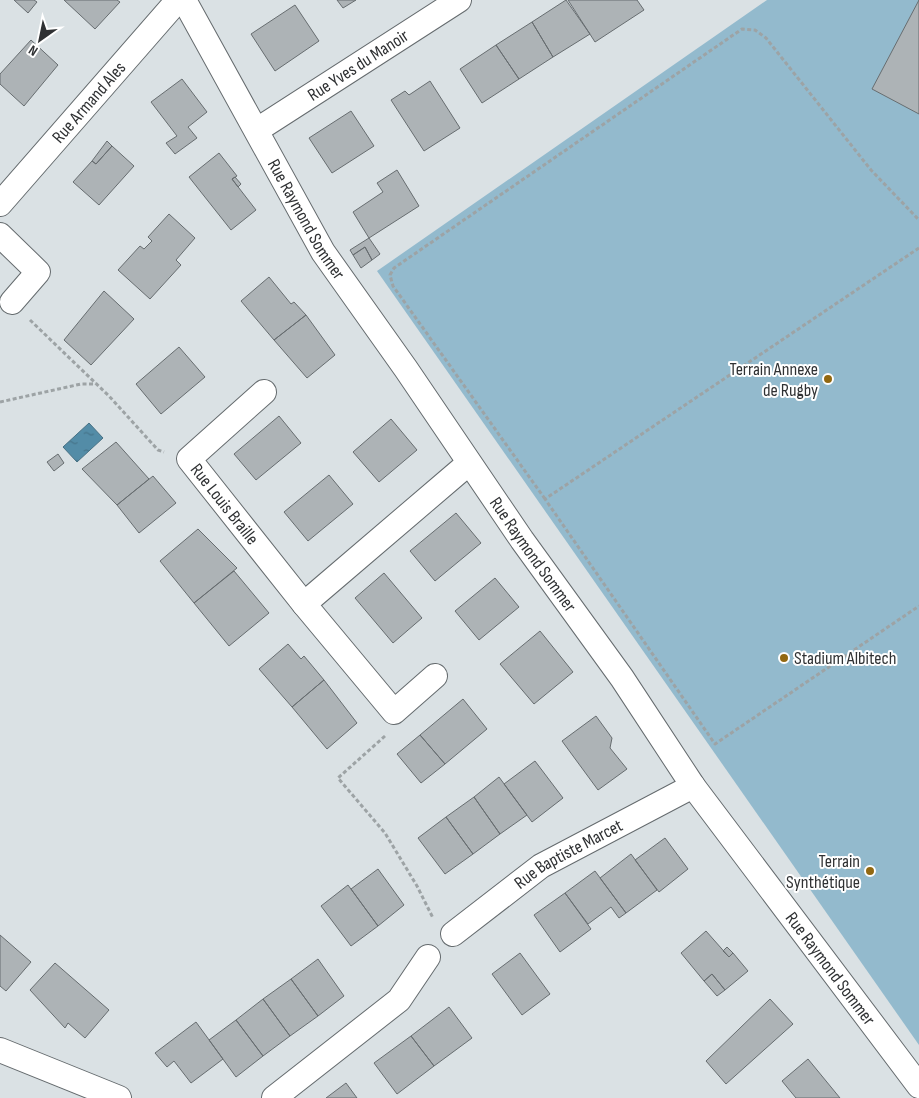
<svg xmlns="http://www.w3.org/2000/svg" width="919" height="1098" viewBox="0 0 919 1098" font-family="'Sofia Sans Condensed',sans-serif">
  <style>
    .park { fill: #93bacd }
    .water { fill: url(#water-ripples); stroke: #487184 }
    .building { fill: #adb3b6; stroke: #676d70 }
    .lines { fill: none; stroke-linecap: round; stroke-linejoin: round }
    .minor-casing { stroke: #656b6e; stroke-width: 26 }
    .path { stroke: #9da3a5; stroke-width: 3; stroke-dasharray: 4 2.5; stroke-linecap: butt }
    .minor { stroke: #fff; stroke-width: 24 }
    .poi-dot { fill: #926811; stroke: #fff; stroke-width: 2 }
    .labels { text-anchor: middle; dominant-baseline: central; stroke-width: 4; stroke-linejoin: round; paint-order: stroke }
    .street-label { font-size: 18px; fill: #2f3133; stroke: #fff }
    .poi-label { font-size: 18px; fill: #2f3133; stroke: #fff; text-anchor: end }
  </style>
  <defs>
    <pattern id="water-ripples" width="26" height="14" patternUnits="userSpaceOnUse" patternTransform="scale(1.25)"><rect width="26" height="14" fill="#538ca7"/><path d="M2 4q2-2 4 0t4 0M15 11q2-2 4 0t4 0" fill="none" stroke="#457389"/></pattern>
  </defs>
  <rect width="100%" height="100%" fill="#dae1e4"/>
  <!-- park -->
  <path class="park" d="M767,0H919V1045L377,271Z"/>
  <!-- water -->
  <path class="water" d="M89,423L103,438L77,462L63,447Z"/>
  <!-- building -->
  <path class="building" d="M14,0H34L37,2L28,13Z
    M64,0H117L120,2L95,29Z
    M337,0H356L343,8Z
    M566,0L590,34L553,57L532,22Z
    M568,0H637L644,10L595,42Z
    M919,0V114L872,89Z
    M295,5L319,41L275,71L251,34Z
    M532,22L553,57L519,79L496,45Z
    M31,40L58,65L24,106L0,84V74Z
    M496,45L519,79L482,103L460,69Z
    M182,79L207,112L188,127L197,138L175,154L166,143L177,136L151,102Z
    M430,81L460,128L424,151L391,100L405,91L409,95Z
    M351,111L374,146L332,173L309,138Z
    M107,141L112,146L96,164L92,161Z
    M112,146L134,166L99,205L73,182L92,161L96,164Z
    M219,153L237,176L232,179L256,210L231,230L189,177Z
    M397,170L419,206L369,238L353,212L383,192L377,183Z
    M235,177L241,184L238,187L232,179Z
    M169,214L195,238L176,260L181,265L150,299L118,270L140,246L144,249L152,241L148,237Z
    M369,238L380,254L372,260L365,247L353,255L350,250Z
    M365,247L372,260L361,268L353,255Z
    M269,277L291,304L294,302L306,315L274,340L241,301Z
    M104,291L134,319L91,365L64,340Z
    M306,315L335,355L307,378L274,340Z
    M179,347L205,377L161,414L136,384Z
    M279,416L301,443L256,480L234,454Z
    M391,419L417,450L379,482L353,452Z
    M116,442L149,479L117,505L82,469Z
    M58,454L64,463L54,471L47,462Z
    M329,475L353,504L308,541L284,512Z
    M153,476L176,503L139,533L117,505Z
    M456,513L481,543L435,581L410,551Z
    M198,529L237,568L194,603L160,561Z
    M234,571L269,613L229,646L194,603Z
    M384,573L422,618L393,643L355,598Z
    M495,578L519,607L479,640L455,611Z
    M540,631L573,672L534,704L500,664Z
    M288,644L301,659L304,656L324,680L292,707L259,669Z
    M324,680L357,723L327,749L292,707Z
    M463,699L487,729L445,764L420,735Z
    M596,716L612,738L610,748L627,769L598,790L562,741Z
    M420,735L445,764L421,783L397,754Z
    M535,761L563,798L532,822L504,784Z
    M499,777L527,815L500,834L474,797Z
    M474,797L500,834L473,854L446,817Z
    M446,817L473,854L445,874L418,838Z
    M665,838L688,869L659,892L635,860Z
    M631,854L657,890L626,913L600,878Z
    M378,869L404,905L378,926L351,889Z
    M595,871L626,913L619,918L611,907L588,924L565,893Z
    M348,885L378,926L351,946L321,906Z
    M565,893L591,929L560,952L534,915Z
    M706,931L729,957L733,953L748,971L725,990L712,974L704,981L681,953Z
    M0,935L31,962L6,991L0,986Z
    M727,947L733,953L729,957L723,951Z
    M520,953L550,994L522,1015L492,974Z
    M318,959L344,996L318,1016L291,979Z
    M55,963L109,1010L85,1038L68,1023L65,1028L30,990Z
    M712,974L725,990L717,996L704,981Z
    M291,979L318,1016L290,1036L263,999Z
    M263,999L290,1036L263,1056L236,1020Z
    M770,999L793,1024L726,1084L706,1061Z
    M449,1007L472,1038L434,1066L411,1036Z
    M236,1020L263,1056L236,1077L209,1040Z
    M196,1022L223,1059L191,1083L174,1061L167,1067L155,1053Z
    M411,1036L434,1066L397,1094L374,1063Z
    M808,1059L840,1098H796L782,1081Z
    M346,1083L357,1098H326Z"/>
  <g class="lines">
    <defs>
      <g id="minor">
        <path id="s1" d="M184,0L323,252L406,369L522,540L622,678L693,786L919,1086"/>
        <path id="s2" d="M257,130L459,0"/>
        <path id="s3" d="M0,204L178,0"/>
        <path d="M0,235L38,272L12,302"/>
        <path id="s4" d="M264,392L189,459L304,604"/>
        <path d="M435,676L394,712L304,604L469,463"/>
        <path id="s5" d="M453,934L541,866L693,786"/>
        <path d="M0,1050L119,1098"/>
        <path d="M274,1098L399,1000L428,957"/>
      </g>
    </defs>
    <!-- minor casing -->
    <use href="#minor" class="minor-casing"/>
    <!-- path -->
    <path class="path" d="M919,248L545,499L715,744L919,606
      M30,320L109,396L158,450L164,452
      M0,402L81,384H96
      M545,499L393,286L390,275L394,268L742,29L755,30L766,38L871,170L919,220
      M385,736L338,778L385,833L417,886L433,918"/>
    <!-- minor -->
    <use href="#minor" class="minor"/>
  </g>
  <!-- markers -->
  <g class="poi-dot">
    <circle cx="828" cy="379" r="5"/>
    <circle cx="784" cy="658" r="5"/>
    <circle cx="870" cy="871" r="5"/>
  </g>
  <g class="labels">
    <!-- street labels -->
    <g class="street-label">
      <text stroke="none"><textPath href="#s2" startOffset="120">Rue Yves du Manoir</textPath></text>
      <text stroke="none"><textPath href="#s3" startOffset="135">Rue Armand Ales</textPath></text>
      <text stroke="none"><textPath href="#s1" startOffset="251">Rue Raymond Sommer</textPath></text>
      <text stroke="none"><textPath href="#s4" startOffset="158">Rue Louis Braille</textPath></text>
      <text stroke="none"><textPath href="#s1" startOffset="656">Rue Raymond Sommer</textPath></text>
      <text stroke="none"><textPath href="#s5" startOffset="141">Rue Baptiste Marcet</textPath></text>
      <text stroke="none"><textPath href="#s1" startOffset="1166">Rue Raymond Sommer</textPath></text>
    </g>
    <!-- poi labels -->
    <g class="poi-label">
      <text x="818" y="369">Terrain Annexe<tspan x="818" dy="21">de Rugby</tspan></text>
      <text x="794" y="658" text-anchor="start">Stadium Albitech</text>
      <text x="860" y="861">Terrain<tspan x="860" dy="21">Synthétique</tspan></text>
    </g>
  </g>
  <!-- north arrow -->
  <g transform="translate(40 40) rotate(213)" stroke="#ffffff" stroke-width="4" paint-order="stroke">
  <path d="M0-4L9 19L0 12L-9 19Z" fill="#2f3133"/>
  <text y="-8" font-size="14" font-weight="bold" text-anchor="middle" fill="#2f3133">N</text>
  </g>
</svg>
